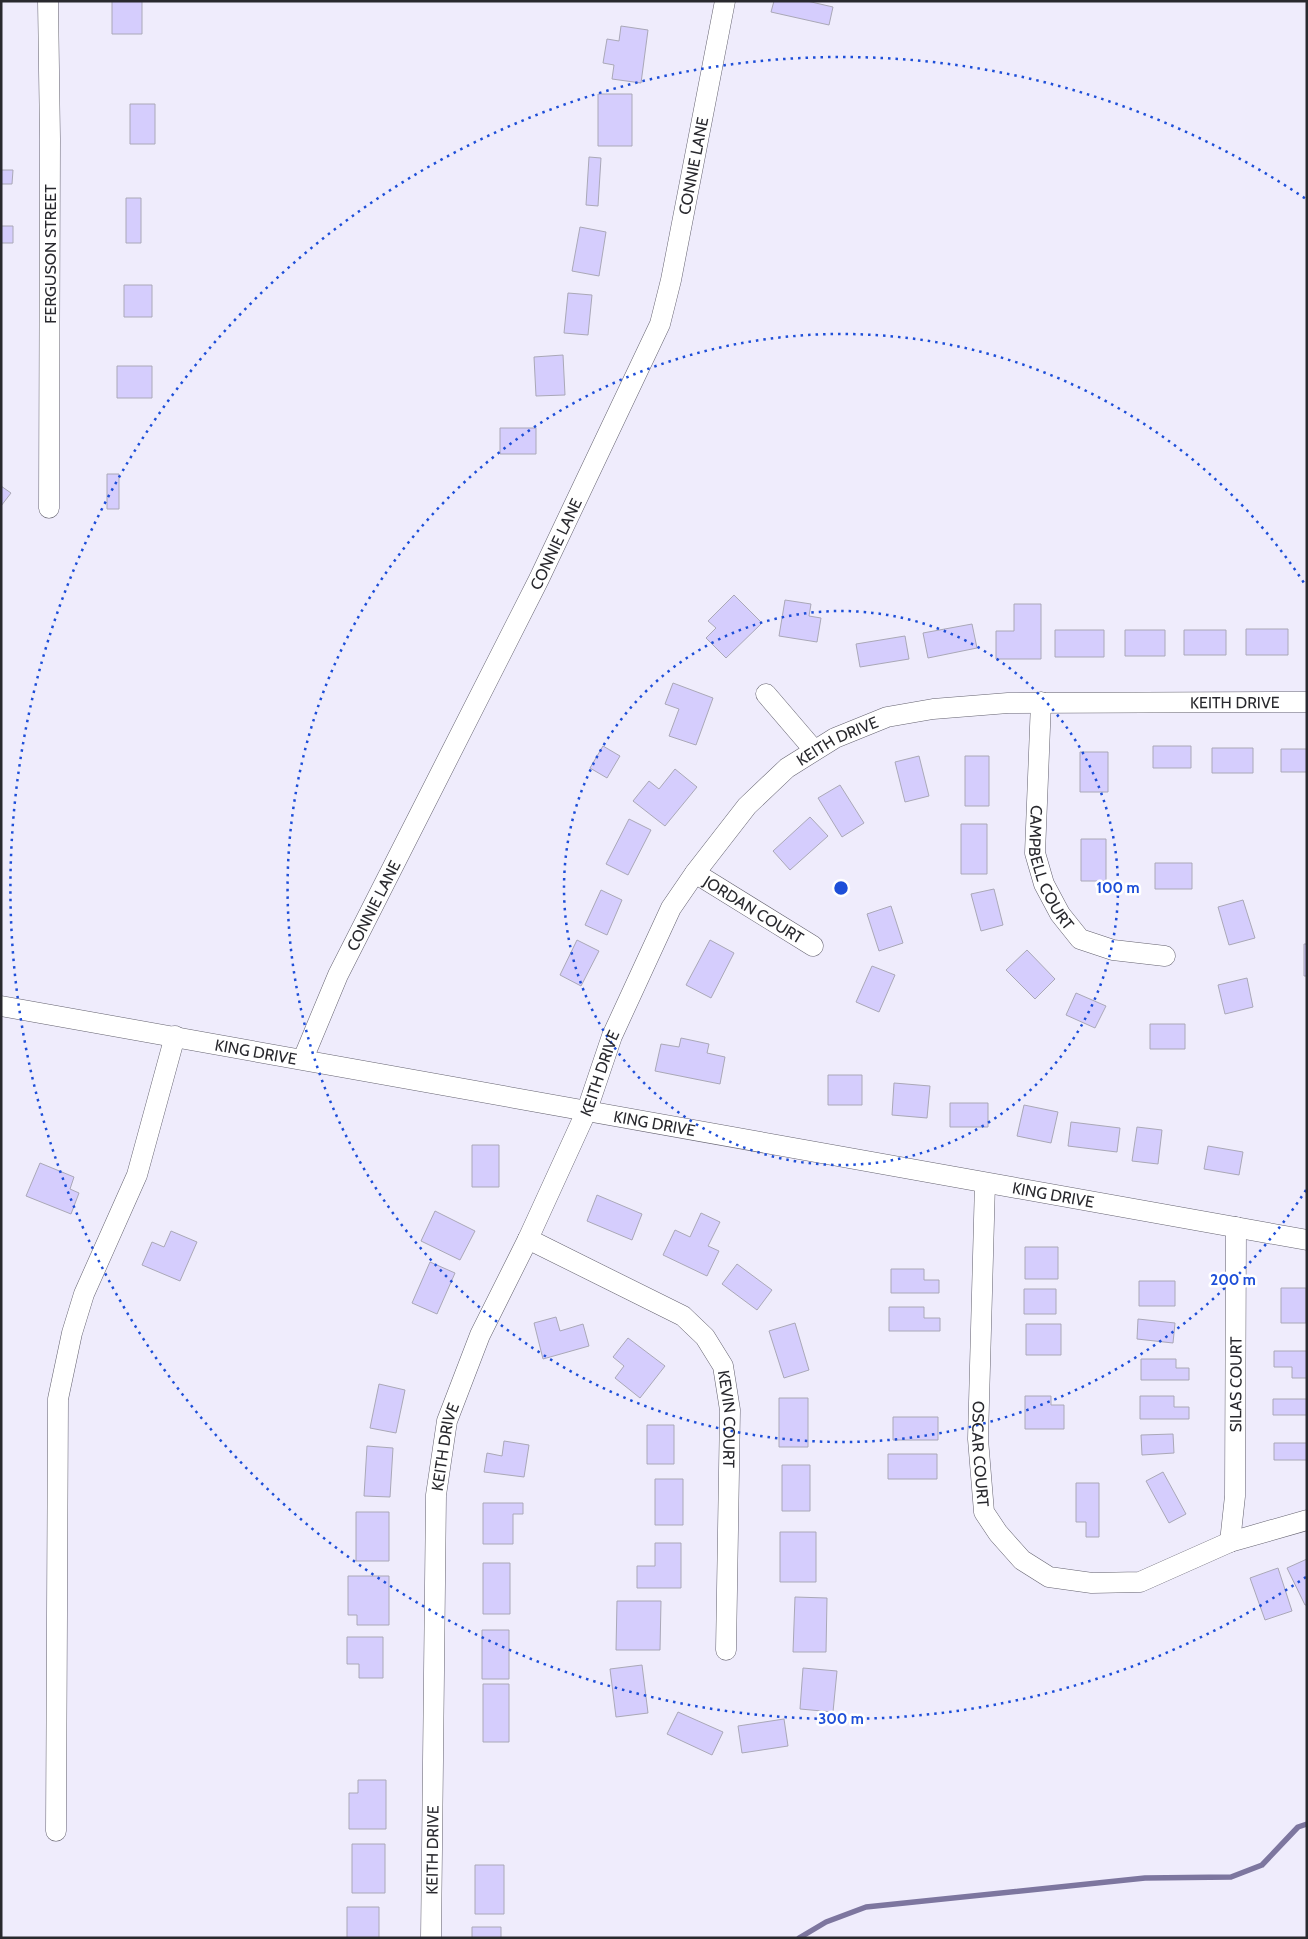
<svg xmlns="http://www.w3.org/2000/svg" width="1308" height="1939" viewBox="0 0 1308 1939" font-family="Cabin,sans-serif">
  <style>
    .lines { fill: none; stroke-linecap: round; stroke-linejoin: round }
    .stream { stroke: #7d769f; stroke-width: 5.5 }
    .building { fill: #d5cdfd; stroke: #aaa8b7 }
    .minor-casing { stroke: #64626f; stroke-width: 21 }
    .minor { stroke: #fff; stroke-width: 20 }
    .ring { fill: none; stroke: #1d4ed8; stroke-width: 2.5; stroke-dasharray: 2.5 5 }
    .labels { text-anchor: middle; dominant-baseline: central; stroke-width: 5; stroke-linejoin: round; paint-order: stroke }
    .street-label { font-size: 16px; fill: #29292e; stroke: #fff }
    .centre { fill: #1d4ed8; stroke: #fff; stroke-width: 2.5 }
    .ring-label { font-size: 15px; text-anchor: middle; font-weight: bold; fill: #1d4ed8; stroke: #fff; stroke-width: 5; stroke-linejoin: round; paint-order: stroke }
  </style>
  <rect width="100%" height="100%" fill="#efecfc"/>
  <g class="lines">
    <!-- stream -->
    <path class="stream" d="M799,1938L826,1922L866,1907L1145,1878L1231,1877L1262,1865L1298,1827L1307,1824"/>
  </g>
  <!-- building -->
  <path class="building" d="M112,1H142V34H112Z
    M774,1H807L833,7L829,25L771,12Z
    M621,26L648,30L641,83L612,79L614,65L603,63L607,39L619,41Z
    M598,94H632V146H598Z
    M130,104H155V144H130Z
    M589,157L601,158L598,206L586,205Z
    M1,170H13L12,184H1Z
    M126,198H141V243H126Z
    M1,226H13V243H1Z
    M580,227L606,232L599,276L572,271Z
    M124,285H152V317H124Z
    M568,293L592,295L588,335L564,333Z
    M563,355L565,395L536,396L534,357Z
    M117,366H152V398H117Z
    M500,428H536V454H500Z
    M107,474H119V509H107Z
    M1,486L11,493L1,506Z
    M734,595L762,623L726,658L706,638L716,628L708,621Z
    M785,600L811,604L809,616L821,618L817,642L779,636Z
    M1014,604H1041V659H996V631H1014Z
    M972,624L977,648L928,658L923,633Z
    M1246,629H1288V655H1246Z
    M1055,630H1104V657H1055Z
    M1125,630H1165V656H1125Z
    M1184,630H1226V655H1184Z
    M905,636L909,659L860,667L856,644Z
    M673,683L713,698L696,745L669,736L679,709L665,704Z
    M603,746L620,756L607,778L590,768Z
    M1153,746H1191V768H1153Z
    M1212,748H1253V773H1212Z
    M1281,749H1307V772H1281Z
    M1080,752H1108V792H1080Z
    M919,756L929,796L905,802L895,762Z
    M965,756H989V806H965Z
    M675,769L697,787L665,826L633,801L649,781L659,789Z
    M840,785L864,823L842,837L818,798Z
    M810,817L828,836L790,870L773,851Z
    M629,819L651,830L628,875L606,864Z
    M961,824H987V874H961Z
    M1081,839H1106V881H1081Z
    M1155,863H1192V889H1155Z
    M994,889L1003,925L981,931L971,894Z
    M601,890L622,900L607,935L585,925Z
    M1243,900L1255,938L1229,945L1218,907Z
    M891,906L903,943L879,951L867,914Z
    M577,940L599,951L581,986L560,975Z
    M710,940L734,953L711,998L686,985Z
    M1304,944H1307V976H1304Z
    M1027,950L1055,979L1035,999L1006,970Z
    M872,966L895,975L879,1012L856,1002Z
    M1247,978L1253,1007L1225,1014L1218,985Z
    M1076,993L1106,1006L1095,1028L1066,1015Z
    M1150,1024H1185V1049H1150Z
    M681,1038L709,1044L707,1053L725,1057L720,1084L655,1071L661,1044L679,1047Z
    M828,1075H862V1105H828Z
    M894,1083L930,1086L927,1118L892,1115Z
    M950,1103H988V1127H950Z
    M1024,1105L1058,1112L1051,1143L1017,1136Z
    M1071,1122L1120,1128L1117,1152L1068,1146Z
    M1137,1127L1162,1130L1158,1164L1132,1161Z
    M472,1145H499V1187H472Z
    M1208,1146L1243,1152L1239,1175L1204,1169Z
    M40,1163L74,1177L70,1189L79,1193L71,1214L26,1196Z
    M597,1195L642,1214L632,1240L587,1221Z
    M435,1211L475,1231L460,1260L421,1241Z
    M701,1213L720,1222L708,1246L719,1251L707,1276L663,1255L675,1230L690,1237Z
    M171,1231L197,1242L180,1281L142,1265L152,1242L164,1247Z
    M1025,1247H1058V1279H1025Z
    M430,1262L455,1273L437,1314L412,1303Z
    M737,1264L772,1290L757,1310L722,1284Z
    M891,1269H924V1280H939V1293H891Z
    M1139,1281H1175V1306H1139Z
    M1281,1288H1306V1323H1281Z
    M1024,1289H1056V1314H1024Z
    M889,1307H924V1318H940V1331H889Z
    M556,1317L560,1331L583,1324L589,1346L543,1359L534,1323Z
    M1138,1319L1175,1323L1173,1343L1137,1339Z
    M795,1323L809,1370L784,1378L769,1331Z
    M1026,1324H1061V1355H1026Z
    M628,1338L665,1366L640,1398L615,1378L624,1366L613,1357Z
    M1274,1351H1307V1378H1292V1367H1274Z
    M1141,1359H1176V1368H1189V1380H1141Z
    M379,1384L405,1390L396,1433L370,1428Z
    M1025,1396H1051V1405H1064V1429H1025Z
    M1140,1396H1174V1407H1189V1419H1140Z
    M779,1398H808V1447H779Z
    M1273,1399H1307V1415H1273Z
    M893,1417H938V1440H893Z
    M647,1425H674V1464H647Z
    M1173,1434L1174,1453L1142,1455L1141,1435Z
    M504,1441L529,1445L524,1477L484,1472L487,1453L502,1456Z
    M1274,1443H1307V1460H1274Z
    M367,1446L393,1448L390,1497L364,1496Z
    M888,1454H937V1479H888Z
    M782,1465H810V1511H782Z
    M1163,1472L1186,1514L1169,1523L1146,1481Z
    M655,1479H683V1525H655Z
    M1076,1483H1099V1537H1086V1522H1076Z
    M483,1503H523V1514H513V1544H483Z
    M356,1512H389V1561H356Z
    M780,1532H816V1582H780Z
    M655,1543H681V1588H637V1566H655Z
    M1307,1559V1605H1305L1287,1568Z
    M483,1563H510V1614H483Z
    M1278,1568L1292,1611L1265,1620L1250,1578Z
    M348,1576H389V1625H357V1615H348Z
    M795,1597L827,1598L826,1652H793Z
    M617,1601H661L660,1650H616Z
    M482,1630H509V1679H482Z
    M347,1637H383V1678H359V1664H347Z
    M642,1665L648,1713L616,1717L610,1669Z
    M803,1668L837,1671L833,1712L800,1709Z
    M483,1684H509V1742H483Z
    M678,1712L723,1732L712,1755L667,1734Z
    M784,1719L788,1746L742,1753L738,1726Z
    M358,1780H386V1829H349V1793H358Z
    M352,1844H385V1893H352Z
    M475,1865H504V1914H475Z
    M347,1907H379V1938H347Z
    M472,1927H501V1938H472Z"/>
  <g class="lines">
    <defs>
      <g id="minor">
        <path d="M48,1L50,139L49,508"/>
        <path d="M766,694L814,750"/>
        <path id="s1" d="M1041,702L1035,853L1044,884L1060,914L1080,939L1113,950L1165,956"/>
        <path id="s2" d="M695,873L813,946"/>
        <path id="s3" d="M1,1006L1307,1240"/>
        <path id="s4" d="M303,1059L338,975L539,579L660,324L671,280L725,1"/>
        <path id="s5" d="M985,1183L978,1439L984,1512L998,1533L1022,1560L1049,1577L1092,1583L1140,1582L1230,1542L1307,1520"/>
        <path id="s6" d="M528,1239L683,1316L705,1337L723,1366L730,1410L726,1650"/>
        <path id="s7" d="M1230,1542L1235,1496L1236,1227"/>
        <path d="M56,1831L58,1399L72,1333L84,1294L137,1175L175,1036"/>
        <path id="s8" d="M431,1938L436,1495L447,1421L480,1335L528,1239L587,1110L612,1036L671,908L695,873L747,806L787,768L835,738L887,717L933,709L1008,703L1307,702"/>
      </g>
    </defs>
    <!-- minor casing -->
    <use href="#minor" class="minor-casing"/>
    <!-- minor -->
    <use href="#minor" class="minor"/>
  </g>
  <!-- distance rings -->
  <g class="ring">
    <circle cx="841" cy="888" r="277"/>
    <path d="M1306 1190A554 554 0 1 1 1306 586"/>
    <path d="M1306 1577A831 831 0 1 1 1306 199"/>
  </g>
  <g class="labels">
    <!-- street labels -->
    <g class="street-label">
      <text stroke="none"><textPath href="#s4" startOffset="979">CONNIE LANE</textPath></text>
      <text transform="translate(50 254) rotate(-90)">FERGUSON STREET</text>
      <text stroke="none"><textPath href="#s4" startOffset="574">CONNIE LANE</textPath></text>
      <text stroke="none"><textPath href="#s8" startOffset="1722">KEITH DRIVE</textPath></text>
      <text stroke="none"><textPath href="#s8" startOffset="1318">KEITH DRIVE</textPath></text>
      <text stroke="none"><textPath href="#s1" startOffset="169">CAMPBELL COURT</textPath></text>
      <text stroke="none"><textPath href="#s4" startOffset="169">CONNIE LANE</textPath></text>
      <text stroke="none"><textPath href="#s2" startOffset="69">JORDAN COURT</textPath></text>
      <text stroke="none"><textPath href="#s3" startOffset="259">KING DRIVE</textPath></text>
      <text stroke="none"><textPath href="#s8" startOffset="898">KEITH DRIVE</textPath></text>
      <text stroke="none"><textPath href="#s3" startOffset="664">KING DRIVE</textPath></text>
      <text stroke="none"><textPath href="#s3" startOffset="1069">KING DRIVE</textPath></text>
      <text stroke="none"><textPath href="#s7" startOffset="158">SILAS COURT</textPath></text>
      <text stroke="none"><textPath href="#s6" startOffset="291">KEVIN COURT</textPath></text>
      <text stroke="none"><textPath href="#s8" startOffset="492">KEITH DRIVE</textPath></text>
      <text stroke="none"><textPath href="#s5" startOffset="271">OSCAR COURT</textPath></text>
      <text stroke="none"><textPath href="#s8" startOffset="88">KEITH DRIVE</textPath></text>
    </g>
  </g>
  <circle cx="841" cy="888" r="8" class="centre"/>
  <g class="ring-label">
    <text x="1118" y="893">100 m</text>
    <text x="1233" y="1285">200 m</text>
    <text x="841" y="1724">300 m</text>
  </g>
  <!-- border -->
  <rect width="1308" height="1939" fill="none" stroke="#29292e" stroke-width="5"/>
</svg>
